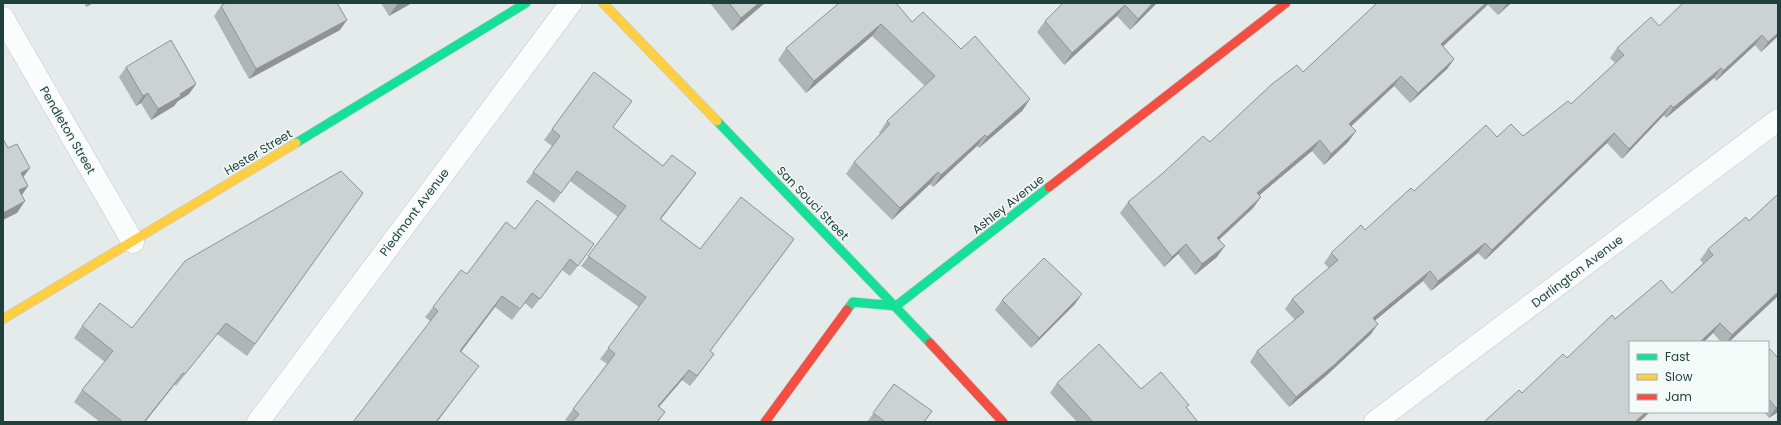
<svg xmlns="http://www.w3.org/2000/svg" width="1781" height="425" viewBox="0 0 1781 425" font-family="Poppins,sans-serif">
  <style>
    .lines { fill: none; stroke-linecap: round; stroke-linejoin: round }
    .street-casing { stroke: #c2c7c7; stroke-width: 23 }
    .fast-casing { stroke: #c0c8c7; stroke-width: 10 }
    .slow-casing { stroke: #c0c8c7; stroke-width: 10 }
    .jam-casing { stroke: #c0c8c7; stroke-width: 10 }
    .street { stroke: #fbfcfc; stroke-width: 22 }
    .fast { stroke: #16e098; stroke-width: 9 }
    .slow { stroke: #ffcf43; stroke-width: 9 }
    .jam { stroke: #f24e42; stroke-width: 9 }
    .wall { fill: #afb5b4 }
    .shaded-wall { fill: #8f9392 }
    .building { fill: #ccd2d1; stroke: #8f9392 }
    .labels { text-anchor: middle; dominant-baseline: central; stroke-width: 3; stroke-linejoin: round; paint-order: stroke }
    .street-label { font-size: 12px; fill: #20403e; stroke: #f3faf8 }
  </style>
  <rect width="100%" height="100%" fill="#e5eaea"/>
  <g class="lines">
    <defs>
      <path id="street" d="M3,18L133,242
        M258,422L571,3
        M1375,422L1778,120"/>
      <path id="fast" d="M717,121L930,343
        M296,143L526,3
        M847,310L853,302L896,306L1049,187"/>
      <path id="slow" d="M603,3L717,121
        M3,319L296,143"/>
      <path id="jam" d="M1049,187L1286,3
        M930,343L1003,422
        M765,422L847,310"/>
    </defs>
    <!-- street casing -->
    <use href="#street" class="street-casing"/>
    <!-- fast casing -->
    <use href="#fast" class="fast-casing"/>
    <!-- slow casing -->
    <use href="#slow" class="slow-casing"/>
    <!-- jam casing -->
    <use href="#jam" class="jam-casing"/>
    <!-- street -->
    <use href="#street" class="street"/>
    <!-- fast -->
    <use href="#fast" class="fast"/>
    <!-- slow -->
    <use href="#slow" class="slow"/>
    <!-- jam -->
    <use href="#jam" class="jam"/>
  </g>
  <!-- wall -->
  <path class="wall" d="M84,3H93L86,7Z
    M381,3H412L389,16Z
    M710,3H765L732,31Z
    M839,3L912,22L961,49L1030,99L1022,111L979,148L977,146L933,187L930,184L892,220L846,174L854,162L880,134L879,133L887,121L925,86L872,36L806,93L778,60L786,48Z
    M1063,3H1157L1130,30L1117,16L1064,65L1037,32L1045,21Z
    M1377,3H1511L1498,15L1488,5L1443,46L1454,59L1447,69L1410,103L1394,86L1351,126L1356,131L1348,142L1324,165L1312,151L1259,195L1261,197L1253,208L1219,240L1217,257L1195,275L1178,254L1164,267L1120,213L1128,202L1210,142L1303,72Z
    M1778,3V36L1761,52L1755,45L1716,81L1714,78L1666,118L1664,115L1622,159L1607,143L1485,260L1478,253L1431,291L1423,281L1375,320L1371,334L1327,375L1289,407L1250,362L1257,351L1295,320L1285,309L1292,299L1329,268L1324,263L1331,253L1365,230L1414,191L1497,137L1523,136L1571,104L1615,63L1610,58L1617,48L1659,26Z
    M221,6L340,30L249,79L214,16Z
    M126,67L196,84L189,94L178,101L174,106L151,120L141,103L136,106L119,77Z
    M625,111L613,127L663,166L688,184L661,219L700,249L794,239L710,351L714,354L690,386L682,380L659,407L665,412L658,422H568L565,420L573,409L607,364L600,359L639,307L581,266L618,217L570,181L554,203L526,182L552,146L544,140L552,129Z
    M363,193L247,356L217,334L176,386L175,384L145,422H100L74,402L82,390L105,362L74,338L82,326L132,328Z
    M1778,194V296L1729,342H1721L1713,333L1630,342V412H1650L1639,422L1522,393L1615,319L1672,293L1703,263L1700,260L1708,249L1749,221Z
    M515,229L587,254L570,276L562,270L532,309L525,303L512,320L495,307L461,352L472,376L430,321L425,317L433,307Z
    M1002,300L1075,304L1031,348L995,310Z
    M1768,350L1778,412L1769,418L1764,412H1768Z
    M1057,383L1141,389L1187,408L1198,422H1077L1050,393Z
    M894,384L924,422H867Z"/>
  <!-- shaded-wall -->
  <path class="shaded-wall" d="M89,3H93L86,7Z
    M399,3H412L389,16L398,3Z
    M759,3H765L732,31L741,18Z
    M1153,3H1157L1130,30L1138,19Z
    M1486,3H1489L1434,55L1441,44Z
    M1507,3H1511L1498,15L1506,5Z
    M1125,5L1117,16L1064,65L1072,53Z
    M347,20L340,30L249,79L256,69Z
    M881,24L872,36L806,93L814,81Z
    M1778,33V36L1761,52L1768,42Z
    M1762,35L1755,45L1716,81L1723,71Z
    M1454,59L1447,69L1410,103L1418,93Z
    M1721,68L1714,78L1666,118L1673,108Z
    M1401,76L1394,86L1342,135L1349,124Z
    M196,84L189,94L178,101L174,106L151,120L158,109L180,94Z
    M148,93L141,103L136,106L143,96Z
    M1030,99L1022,111L979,148L987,137Z
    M1671,105L1664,115L1622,159L1629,149Z
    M1356,131L1348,142L1324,165L1331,154Z
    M1614,133L1607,143L1485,260L1492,250Z
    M985,135L977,146L933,187L941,175Z
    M1320,140L1312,151L1249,204L1257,193Z
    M30,168L22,179L21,173Z
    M938,172L930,184L892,220L900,208Z
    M696,173L688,184L653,229L660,219Z
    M28,186L20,198L19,190Z
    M1261,197L1253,208L1210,248L1217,238Z
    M25,201L17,213L3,220V213Z
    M794,239L787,249L702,362L710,351Z
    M1485,243L1478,253L1431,291L1438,281Z
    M1186,244L1178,254L1164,267L1172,257Z
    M1225,246L1217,257L1195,275L1202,264Z
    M1430,271L1423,281L1366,328L1373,318Z
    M1778,292V296L1729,342H1727L1732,335Z
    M1082,294L1075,304L1031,348L1039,338Z
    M502,296L495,307L453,362L460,351Z
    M1720,323L1713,333L1704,342H1700Z
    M1378,324L1371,334L1327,375L1289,407L1296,397Z
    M714,354L706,365L690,386L697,376Z
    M479,366L437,422H436Z
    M689,370L682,380L650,417L658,406Z
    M183,373L175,384L145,422H144Z
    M1778,407V412L1769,418L1776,408Z
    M1646,412H1650L1639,422H1635Z"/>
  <!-- building -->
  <path class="building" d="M226,3H337L347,20L256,69L221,6Z
    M729,3H759L741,18Z
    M839,3H896L912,22L923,12L961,49L975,36L1030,99L987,137L985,135L941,175L938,172L900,208L854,162L890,124L887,121L935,76L881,24L814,81L786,48Z
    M1063,3H1153L1138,19L1125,5L1072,53L1045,21Z
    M1377,3H1486L1441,44L1454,59L1418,93L1401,76L1349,124L1356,131L1331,154L1320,140L1257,193L1261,197L1217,238L1225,246L1202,264L1186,244L1172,257L1128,202L1163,173L1203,136L1210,142L1272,84L1297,65L1303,72Z
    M1683,3H1778V33L1768,42L1762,35L1723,71L1721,68L1673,108L1671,105L1629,149L1614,133L1492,250L1485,243L1438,281L1430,271L1373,318L1378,324L1334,365L1296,397L1257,351L1304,312L1292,299L1338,260L1331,253L1361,225L1365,230L1411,188L1414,191L1486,125L1497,137L1511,124L1523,136L1568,101L1571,104L1624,55L1617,48L1651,17L1659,26Z
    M171,40L196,84L180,94L181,96L158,109L148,93L143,96L126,67Z
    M594,72L632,101L613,127L663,166L672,155L696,173L660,219L700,249L741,197L794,239L710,351L714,354L697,376L689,370L658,406L665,412L657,422H572L579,414L573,409L615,354L608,348L646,297L588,256L626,206L577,171L561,193L533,172L560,136L552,129Z
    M3,139L8,148L17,144L30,168L21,173L28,186L19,190L25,201L3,213Z
    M341,171L363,193L255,344L226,323L185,374L183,373L144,422H123L82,390L113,351L82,326L100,303L132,328L185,261Z
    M1778,194V292L1732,335L1720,323L1700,342H1630V412H1646L1635,422H1484L1519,390L1522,393L1563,354L1567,358L1612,315L1615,319L1661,280L1672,293L1713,255L1708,249L1746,217L1749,221Z
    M537,200L594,244L578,266L570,259L540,299L532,293L520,309L502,296L460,351L479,366L436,422H353L438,311L433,307L461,270L467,274L506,222L515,229Z
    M1044,258L1082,294L1039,338L1002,300Z
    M1099,344L1141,389L1161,372L1189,405L1186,407L1198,422H1093L1057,383Z
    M1770,349L1778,358V407L1776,408L1768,398V350Z
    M894,384L932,411L924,422H883L884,421L873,413Z"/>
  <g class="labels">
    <!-- street labels -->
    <g class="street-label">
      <text transform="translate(68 130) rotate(60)">Pendleton Street</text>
      <text transform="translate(258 152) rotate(-31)">Hester Street</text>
      <text transform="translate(813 203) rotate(46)">San Souci Street</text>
      <text transform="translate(1008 204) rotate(-38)">Ashley Avenue</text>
      <text transform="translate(414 212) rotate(-53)">Piedmont Avenue</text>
      <text transform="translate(1577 271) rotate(-37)">Darlington Avenue</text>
    </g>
  </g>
  <!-- border -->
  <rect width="1781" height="425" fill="none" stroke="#20403e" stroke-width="8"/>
  <!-- legend -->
  <rect x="1629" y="341" width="140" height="72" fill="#f3faf8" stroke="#9fb0ae"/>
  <rect x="1637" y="354" width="20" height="6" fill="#16e098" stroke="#9fb0ae"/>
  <text x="1665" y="361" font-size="12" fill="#20403e">Fast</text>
  <rect x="1637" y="374" width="20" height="6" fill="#ffcf43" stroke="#9fb0ae"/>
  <text x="1665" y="381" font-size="12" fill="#20403e">Slow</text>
  <rect x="1637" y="394" width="20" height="6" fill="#f24e42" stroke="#9fb0ae"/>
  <text x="1665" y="401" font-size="12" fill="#20403e">Jam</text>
</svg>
